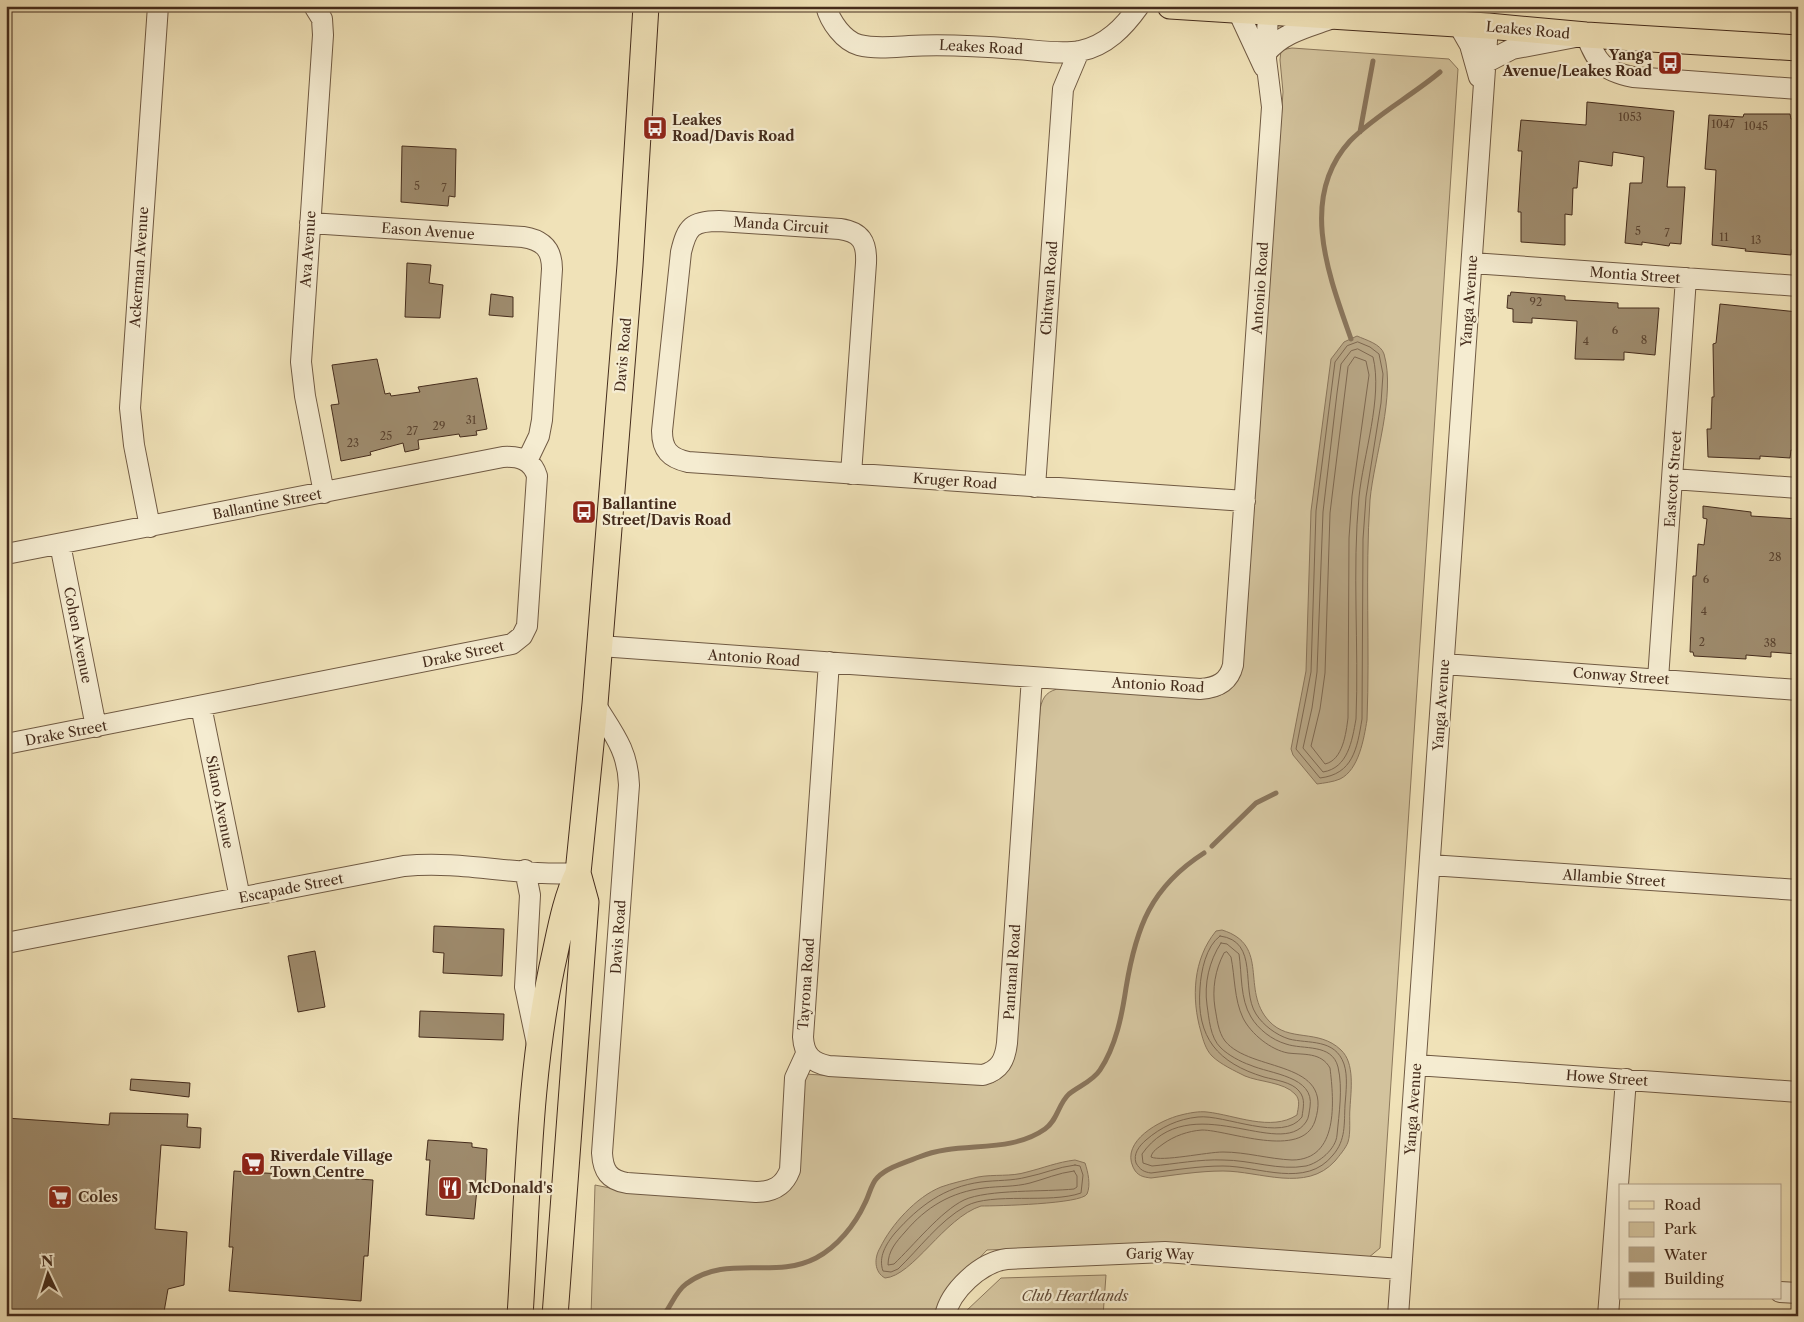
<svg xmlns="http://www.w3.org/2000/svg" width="1804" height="1322" viewBox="0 0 1804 1322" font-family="'Libre Caslon Text',serif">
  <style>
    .green { fill: #d3c39d; stroke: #8c785c }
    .water { fill: #b6a483; stroke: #89745a }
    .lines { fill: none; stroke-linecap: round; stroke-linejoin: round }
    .shore { stroke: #7e6850; stroke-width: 1 }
    .stream { stroke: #89745a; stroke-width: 5 }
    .building { fill: #9e8b6d; stroke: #452c1c }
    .minor-casing { stroke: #705a43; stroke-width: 22 }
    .major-casing { stroke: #452c1c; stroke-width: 27 }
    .minor { stroke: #f5ecd1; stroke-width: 20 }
    .major { stroke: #f0e2b8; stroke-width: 25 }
    .labels { text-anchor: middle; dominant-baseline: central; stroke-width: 4.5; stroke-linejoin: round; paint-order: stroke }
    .number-label { font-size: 11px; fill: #5b4430 }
    .street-label { font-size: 14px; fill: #452c1c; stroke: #f5ecd1 }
    .poi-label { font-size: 14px; font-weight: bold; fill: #452c1c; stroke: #f5ecd1; text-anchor: start }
    .park-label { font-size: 14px; font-style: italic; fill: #614a36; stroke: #f5ecd1 }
  </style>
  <rect width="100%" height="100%" fill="#f0e2b8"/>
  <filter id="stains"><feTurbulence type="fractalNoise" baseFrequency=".004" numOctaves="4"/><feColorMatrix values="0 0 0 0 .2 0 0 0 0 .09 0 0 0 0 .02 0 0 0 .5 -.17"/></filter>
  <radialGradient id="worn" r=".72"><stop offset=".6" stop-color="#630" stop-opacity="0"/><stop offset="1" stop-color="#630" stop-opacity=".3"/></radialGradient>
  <!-- green -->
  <path class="green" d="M1292,48L1449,59L1458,69L1380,1248L1368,1258L1156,1243L987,1250L948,1291L937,1316H591L595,1185L615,1189L777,1197L805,1074L981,1085C1002,1083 1012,1069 1016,1049L1040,709C1043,695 1048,691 1061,688L1206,698C1228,697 1238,684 1243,663L1283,92L1280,60L1281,50Z
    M1106,1275L1103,1316H965L966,1311L1001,1278Z"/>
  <!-- water -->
  <path class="water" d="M1357,336C1366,340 1381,344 1384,354C1396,395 1374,457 1370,500C1365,574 1370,647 1367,720C1364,738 1359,770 1340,779C1333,782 1324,783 1317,784L1293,755L1291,749L1306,671L1311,511L1331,359L1344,342Z
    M1222,930C1271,945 1240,990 1269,1021C1289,1043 1318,1028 1341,1050C1355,1063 1351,1090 1350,1108C1349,1118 1351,1133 1348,1142C1346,1148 1339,1156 1335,1161C1306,1193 1260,1171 1223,1171C1199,1171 1175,1175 1151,1178C1143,1177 1137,1176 1133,1167C1121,1141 1160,1120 1181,1115C1189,1113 1199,1111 1207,1112C1235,1115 1271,1132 1297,1115C1298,1108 1301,1100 1295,1094C1284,1082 1259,1082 1245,1076C1235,1071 1220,1064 1212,1056C1206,1050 1203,1040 1201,1032C1191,998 1193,959 1216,931Z
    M1075,1160L1085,1163C1088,1172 1091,1185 1087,1194C1082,1204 996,1206 981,1206C944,1218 913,1276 885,1278C874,1272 874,1258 880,1248C891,1225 916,1197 941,1187C952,1183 966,1180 978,1177C994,1174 1011,1177 1027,1172C1043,1168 1058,1162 1075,1160Z"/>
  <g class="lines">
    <!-- shore -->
    <path class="shore" d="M1358,342L1370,347L1379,354L1383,374L1381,403L1366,497L1363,539L1362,719C1357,749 1353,774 1320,778L1296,749L1311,672L1316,511L1335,362L1347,346Z
      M1358,349L1373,357C1383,397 1363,456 1359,497C1352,571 1359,645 1356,719C1352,741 1348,768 1323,772L1303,748L1312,708L1317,672L1323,512L1337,393L1341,364L1351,351Z
      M1355,357L1366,361L1369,375L1352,496L1349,538L1348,718C1346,733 1343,760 1325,764L1311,746L1320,709L1325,673L1330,513L1348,367Z
      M1220,936C1260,941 1240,989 1256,1014C1263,1025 1276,1035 1289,1039C1308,1044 1335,1038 1344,1064C1348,1076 1346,1092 1345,1105C1344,1124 1346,1140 1333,1155C1306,1189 1259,1166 1223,1166C1199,1166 1175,1170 1151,1173C1144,1172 1140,1170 1136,1163C1133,1154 1139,1146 1146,1140C1161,1127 1178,1119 1198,1117C1224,1114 1283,1143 1302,1117C1303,1108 1306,1099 1299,1091C1292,1082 1275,1080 1264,1077C1218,1063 1196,1038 1200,988C1201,971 1206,946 1220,936Z
      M1221,943L1227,944L1239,954C1242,974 1240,999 1251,1017C1258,1029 1272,1040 1286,1044C1303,1050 1332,1043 1338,1067C1343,1088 1339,1114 1337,1135C1336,1149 1319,1163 1306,1166C1279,1171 1251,1160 1223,1160C1200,1159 1175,1164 1152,1166L1143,1163L1142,1154C1190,1086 1280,1161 1306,1122C1309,1118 1309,1112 1310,1107C1315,1076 1270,1074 1250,1065C1241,1062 1228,1055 1221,1048C1210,1038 1209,1018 1207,1005C1204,984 1209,961 1221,943Z
      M1227,952L1231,957C1235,977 1234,999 1243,1018C1251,1034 1271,1050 1288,1053C1304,1055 1321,1052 1330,1068C1334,1101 1339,1160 1292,1160C1269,1159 1246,1152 1223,1152C1207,1152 1162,1162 1151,1157C1152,1151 1158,1148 1163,1144C1174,1136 1188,1131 1202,1130C1228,1130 1302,1160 1315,1121C1335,1059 1251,1073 1225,1041C1218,1032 1217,1018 1215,1008C1212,989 1215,970 1224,953Z
      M1075,1165L1080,1166L1083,1175L1081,1193C1050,1204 992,1192 966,1206C939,1221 919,1249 898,1269L891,1272L883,1271C878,1257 886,1244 895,1233C919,1206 944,1187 981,1182C997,1180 1012,1181 1027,1177C1043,1174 1058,1167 1075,1165Z
      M1074,1171L1077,1176V1187L1074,1189C1046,1192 988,1189 964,1200C941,1211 913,1246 894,1264L888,1265C888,1251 896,1242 905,1232C926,1207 951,1192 984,1188C999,1186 1015,1187 1030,1183C1045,1179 1058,1173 1074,1171Z"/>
    <!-- stream -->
    <path class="stream" d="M1360,132L1373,61
      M1351,339C1329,276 1298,198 1350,141C1374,116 1413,95 1440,72
      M1212,846L1256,803L1276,793
      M663,1316C671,1306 676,1291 686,1284C727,1253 774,1280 816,1258C837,1247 855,1225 865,1203C869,1196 871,1184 877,1178C886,1168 906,1162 919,1157C959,1140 1008,1155 1045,1129C1058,1120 1058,1104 1069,1094C1079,1086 1093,1081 1100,1070C1116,1046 1122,1015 1126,988C1136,927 1151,887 1204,853"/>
  </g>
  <!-- building -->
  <path class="building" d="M1587,102L1674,111L1667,187H1685L1681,244L1670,243L1669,246L1642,242V245L1625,243L1630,183H1642L1644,157L1613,152L1612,166L1579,161L1577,188H1573L1572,215L1565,214V245L1521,242V212H1518L1522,151H1518L1521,120L1586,125Z
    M1744,114H1790L1791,119L1798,120V250L1792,249L1791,255L1745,251L1746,249L1712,245L1716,170L1705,169L1709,115L1743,117Z
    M402,146L456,149L455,197L449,196L448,206L401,202Z
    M407,263L431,265L429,283L443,285L440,318L405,317Z
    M1511,292L1565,296V300L1618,303V308H1659L1655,355L1624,352V360L1575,359L1577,321L1532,318V323L1513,322V309L1507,308L1508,295L1510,296Z
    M491,294L513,297V317L489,315Z
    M1720,304L1798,312V451L1791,450L1790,458L1760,456V459L1708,457L1707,429H1711L1712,397H1714L1713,344L1716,343Z
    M377,359L385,394L390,393L391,396L420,392L418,387L477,378L487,429L476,431L477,435L460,437L459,434L418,440L419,449L405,452L403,443L370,452L371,455L341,461L331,405L339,404L332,365Z
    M1703,506L1751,512V516L1798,519V654L1771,652V657L1746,655V659L1694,656L1693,652H1690L1693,576H1696L1698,544L1704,545L1707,519L1703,518Z
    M434,926L504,929L502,976L443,973L444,953L433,952Z
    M315,951L325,1007L298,1012L288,956Z
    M420,1011L504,1014L503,1040L419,1037Z
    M131,1079L190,1083L189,1097L130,1090Z
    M110,1113L188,1114L187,1127L201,1128L200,1148L161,1145L155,1229L187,1232L184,1285L168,1289L164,1312H161L160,1316H6V1118L109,1125Z
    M428,1140L472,1143V1147L487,1149L485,1190L477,1189L474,1219L426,1215L430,1160H426Z
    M234,1171L373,1180L368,1256H364L361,1301L229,1291L233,1247H229Z"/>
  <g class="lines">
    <defs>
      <path id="minor" d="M314,6L322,19L323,35L301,362L305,396L324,493
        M826,6C830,22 844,41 859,45C875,49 893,47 909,46C945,44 979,46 1015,49C1035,50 1060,55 1080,51C1106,46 1124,27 1139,6
        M1238,11L1264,67
        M1458,24L1470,45L1479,77
        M1266,53C1283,32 1309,27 1333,18
        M1485,63L1512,49L1586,35C1597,63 1603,71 1633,77L1798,89
        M310,223L523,237C543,240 552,249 552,269L542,420L539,436L527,461
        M1472,263L1798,286
        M851,474L866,263C867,242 861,232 840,229L719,221C692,221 687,227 681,252L662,431C662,450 670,458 688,462L1245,501
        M1673,479L1798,488
        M1035,487L1063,89L1079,51
        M150,527L134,445L130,408L158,6
        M60,544L96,727
        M6,554L503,457C519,456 532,460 537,476L527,626L522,636L512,644L6,744
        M600,646L1200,689C1217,688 1229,682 1233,665L1272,107L1266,59L1268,13
        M829,662L803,1037C804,1055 812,1063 829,1066L983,1075C1000,1070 1005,1060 1007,1043L1032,677
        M1444,664L1798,690
        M1658,679L1686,278
        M595,704C613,733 628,750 629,785L602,1153C603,1171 609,1180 627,1183L756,1192C773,1192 784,1186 790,1170L795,1078L806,1054
        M201,706L240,898
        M1430,865L1798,890
        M525,870L530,895L525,987L537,1044
        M6,943L404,866C464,860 520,877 578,873
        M1416,1065L1798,1092
        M1780,1292L1798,1293
        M945,1316C950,1291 981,1262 1007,1259L1165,1252L1401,1269
        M1398,1316L1488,26
        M1608,1316L1626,1079"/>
      <path id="major" d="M1170,6L1488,26L1586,35L1798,48
        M520,1316C528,1195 528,1071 555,953C561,925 566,898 578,873L595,704L630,265L646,6
        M555,1316L586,902L578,873"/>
    </defs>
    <!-- minor casing -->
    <use href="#minor" class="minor-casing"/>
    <!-- major casing -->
    <use href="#major" class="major-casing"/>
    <!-- minor -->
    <use href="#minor" class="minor"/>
    <!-- major -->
    <use href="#major" class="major"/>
  </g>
  <!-- icons -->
  <defs>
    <symbol id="bus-square" viewBox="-11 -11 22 22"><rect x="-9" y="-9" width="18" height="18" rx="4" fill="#8f2418" stroke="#f5ecd1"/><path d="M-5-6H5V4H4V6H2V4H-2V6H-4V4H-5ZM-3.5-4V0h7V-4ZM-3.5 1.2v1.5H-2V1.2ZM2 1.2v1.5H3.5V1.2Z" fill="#fff"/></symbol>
    <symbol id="supermarket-square" viewBox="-11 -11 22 22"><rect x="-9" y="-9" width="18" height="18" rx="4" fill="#8f2418" stroke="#f5ecd1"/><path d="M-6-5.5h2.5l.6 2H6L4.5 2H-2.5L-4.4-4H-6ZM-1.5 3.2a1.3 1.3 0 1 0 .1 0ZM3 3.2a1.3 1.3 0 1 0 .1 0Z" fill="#fff"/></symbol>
    <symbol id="restaurant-square" viewBox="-11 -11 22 22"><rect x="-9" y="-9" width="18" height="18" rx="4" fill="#8f2418" stroke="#f5ecd1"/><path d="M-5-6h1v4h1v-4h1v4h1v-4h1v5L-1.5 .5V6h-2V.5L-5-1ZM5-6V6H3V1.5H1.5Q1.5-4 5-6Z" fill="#fff"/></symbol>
  </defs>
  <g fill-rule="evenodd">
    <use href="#bus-square" x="1656" y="49" width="28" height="28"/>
    <use href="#bus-square" x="641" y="114" width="28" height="28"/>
    <use href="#bus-square" x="570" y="498" width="28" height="28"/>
    <use href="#supermarket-square" x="239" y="1150" width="28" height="28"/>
    <use href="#restaurant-square" x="436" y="1174" width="28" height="28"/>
    <use href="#supermarket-square" x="46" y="1183" width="28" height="28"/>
  </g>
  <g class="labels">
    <!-- number labels -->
    <g class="number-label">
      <text x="1630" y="117">1053</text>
      <text x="1723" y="124">1047</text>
      <text x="1756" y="126">1045</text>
      <text x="417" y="186">5</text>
      <text x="444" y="188">7</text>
      <text x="1638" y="231">5</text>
      <text x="1667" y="233">7</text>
      <text x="1724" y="237">11</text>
      <text x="1756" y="240">13</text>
      <text x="1536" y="302">92</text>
      <text x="1615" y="330">6</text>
      <text x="1644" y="340">8</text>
      <text x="1586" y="341">4</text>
      <text x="471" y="420">31</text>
      <text x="439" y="426">29</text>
      <text x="412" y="431">27</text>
      <text x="386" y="436">25</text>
      <text x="353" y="443">23</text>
      <text x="1775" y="557">28</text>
      <text x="1706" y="579">6</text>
      <text x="1704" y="611">4</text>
      <text x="1702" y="642">2</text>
      <text x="1770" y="643">38</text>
    </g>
    <!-- street labels -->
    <g class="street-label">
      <text transform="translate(1528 30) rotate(5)">Leakes Road</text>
      <text transform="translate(981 47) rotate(3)">Leakes Road</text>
      <text transform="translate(781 225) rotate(4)">Manda Circuit</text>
      <text transform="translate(428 231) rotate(4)">Eason Avenue</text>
      <text transform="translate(308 249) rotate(-86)">Ava Avenue</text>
      <text transform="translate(139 267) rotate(-86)">Ackerman Avenue</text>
      <text transform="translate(1635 275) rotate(4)">Montia Street</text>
      <text transform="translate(1049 288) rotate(-86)">Chitwan Road</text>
      <text transform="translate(1260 288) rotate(-86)">Antonio Road</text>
      <text transform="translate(1469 301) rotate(-86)">Yanga Avenue</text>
      <text transform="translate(623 355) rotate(-85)">Davis Road</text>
      <text transform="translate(1673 479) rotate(-86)">Eastcott Street</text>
      <text transform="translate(955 481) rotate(4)">Kruger Road</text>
      <text transform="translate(267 504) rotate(-11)">Ballantine Street</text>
      <text transform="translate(78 635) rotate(79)">Cohen Avenue</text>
      <text transform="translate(463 654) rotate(-12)">Drake Street</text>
      <text transform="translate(754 658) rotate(4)">Antonio Road</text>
      <text transform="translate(1621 676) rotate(4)">Conway Street</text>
      <text transform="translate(1158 685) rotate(3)">Antonio Road</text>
      <text transform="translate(1441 705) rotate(-86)">Yanga Avenue</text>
      <text transform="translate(66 733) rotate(-11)">Drake Street</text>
      <text transform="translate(220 802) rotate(79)">Silano Avenue</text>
      <text transform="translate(1614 878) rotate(4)">Allambie Street</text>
      <text transform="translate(291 888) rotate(-11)">Escapade Street</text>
      <text transform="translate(618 937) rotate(-86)">Davis Road</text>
      <text transform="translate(1012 972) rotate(-86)">Pantanal Road</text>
      <text transform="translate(806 984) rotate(-86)">Tayrona Road</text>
      <text transform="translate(1607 1078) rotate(4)">Howe Street</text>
      <text transform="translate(1413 1109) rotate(-86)">Yanga Avenue</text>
      <text transform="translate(1160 1254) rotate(1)">Garig Way</text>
    </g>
    <!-- poi labels -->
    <g class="poi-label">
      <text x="1652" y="55" text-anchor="end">Yanga<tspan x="1652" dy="16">Avenue/Leakes Road</tspan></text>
      <text x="672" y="120">Leakes<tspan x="672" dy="16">Road/Davis Road</tspan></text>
      <text x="602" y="504">Ballantine<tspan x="602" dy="16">Street/Davis Road</tspan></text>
      <text x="270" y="1156">Riverdale Village<tspan x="270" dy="16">Town Centre</tspan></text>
      <text x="468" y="1188">McDonald's</text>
      <text x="78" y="1197">Coles</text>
    </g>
    <!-- park labels -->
    <g class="park-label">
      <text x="1075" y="1296">Club Heartlands</text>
    </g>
  </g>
  <!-- margin -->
  <rect width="1804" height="1322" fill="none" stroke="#f0e2b8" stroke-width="25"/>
  <rect x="8" y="8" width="1789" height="1307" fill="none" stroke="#452c1c" stroke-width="2.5"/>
  <rect x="12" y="12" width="1779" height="1297" fill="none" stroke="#452c1c"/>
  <!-- legend -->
  <rect x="1619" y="1184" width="162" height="115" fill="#f5ecd1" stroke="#af9f89"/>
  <rect x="1629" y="1201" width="25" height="8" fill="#f0e2b8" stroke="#af9f89"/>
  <text x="1664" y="1210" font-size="15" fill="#452c1c">Road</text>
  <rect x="1629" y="1222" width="25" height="15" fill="#d3c39d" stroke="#af9f89"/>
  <text x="1664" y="1234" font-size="15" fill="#452c1c">Park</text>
  <rect x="1629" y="1247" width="25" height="15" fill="#b6a483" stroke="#af9f89"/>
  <text x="1664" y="1260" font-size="15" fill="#452c1c">Water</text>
  <rect x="1629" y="1272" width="25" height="15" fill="#9e8b6d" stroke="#af9f89"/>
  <text x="1664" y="1284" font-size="15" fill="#452c1c">Building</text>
  <!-- north arrow -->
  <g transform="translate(48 1274) rotate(356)" stroke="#f5ecd1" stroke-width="4" paint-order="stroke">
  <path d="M0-4L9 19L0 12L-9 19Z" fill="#452c1c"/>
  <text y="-8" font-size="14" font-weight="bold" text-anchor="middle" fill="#452c1c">N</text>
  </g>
  <rect width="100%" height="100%" filter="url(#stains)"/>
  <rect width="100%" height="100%" fill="url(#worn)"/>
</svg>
